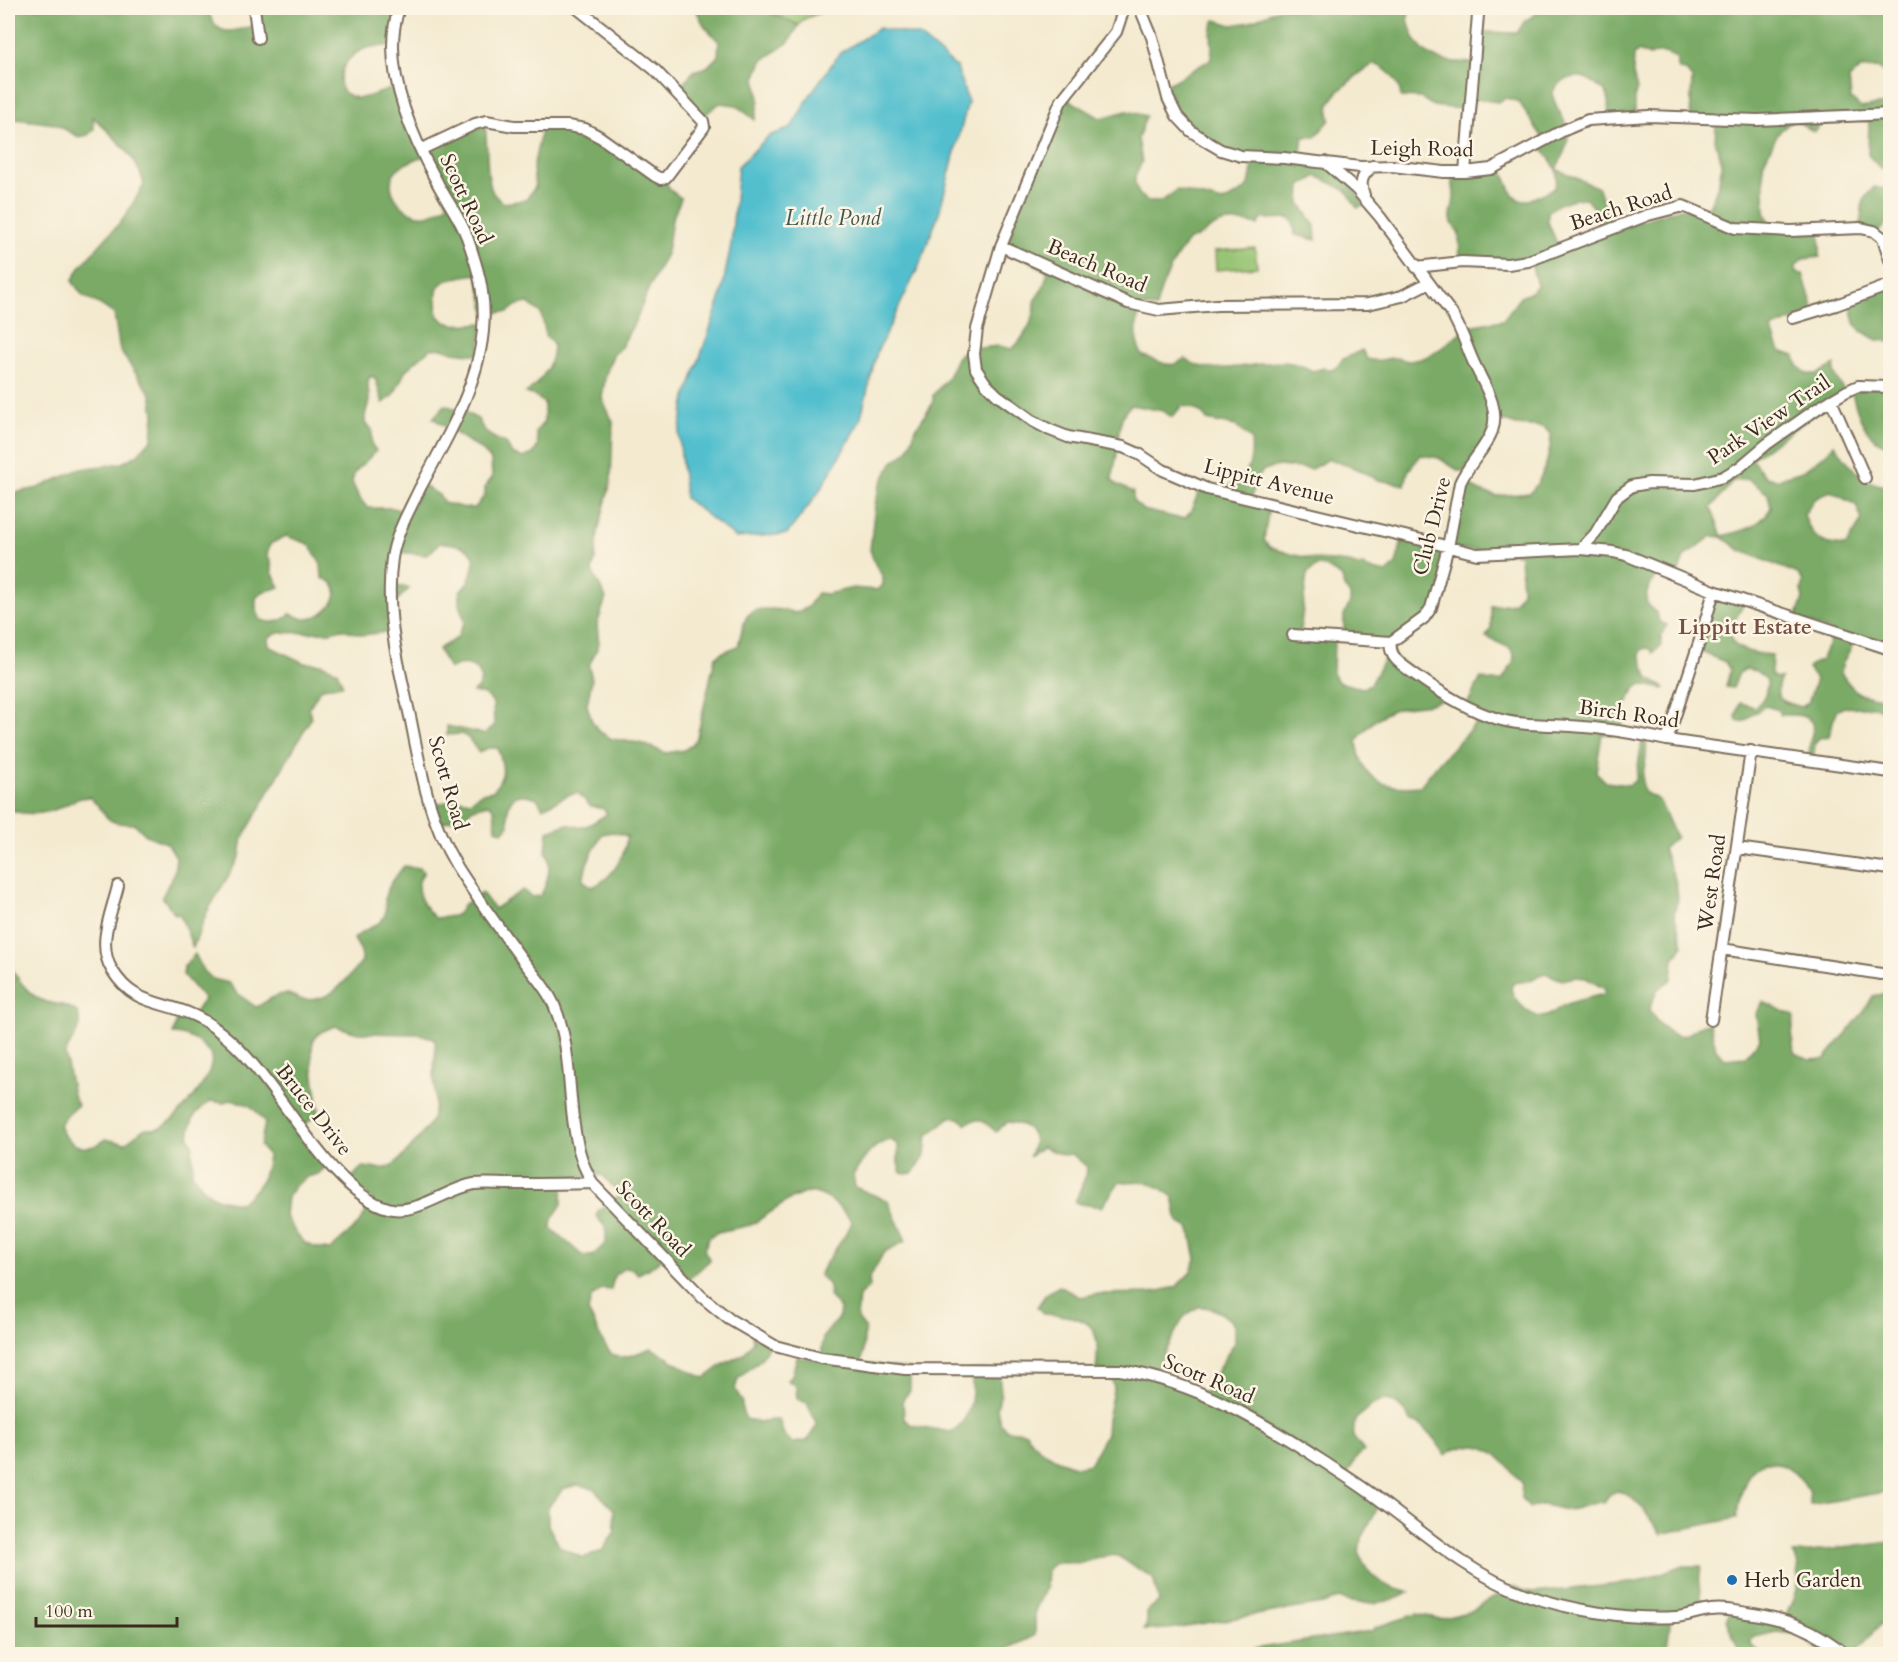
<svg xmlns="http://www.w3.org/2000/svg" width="1898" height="1662" viewBox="0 0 1898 1662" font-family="Cardo,serif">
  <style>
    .green { fill: #98c574; stroke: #6a7849; stroke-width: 1.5 }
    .forest { fill: #7aaa66; stroke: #5a6a42; stroke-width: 1.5; fill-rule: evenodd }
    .water { fill: #53bfce; stroke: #477476; stroke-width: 1.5 }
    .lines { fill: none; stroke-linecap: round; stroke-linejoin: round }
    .minor-casing { stroke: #7c6d5c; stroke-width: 14 }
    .minor { stroke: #fff; stroke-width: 10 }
    .poi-dot { fill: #1f6fb2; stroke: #fcf5e5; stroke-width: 2 }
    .labels { text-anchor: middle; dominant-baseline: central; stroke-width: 5; stroke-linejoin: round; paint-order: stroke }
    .street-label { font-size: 21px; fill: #3b2a1e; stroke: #fcf5e5 }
    .poi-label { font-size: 21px; fill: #3b2a1e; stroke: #fcf5e5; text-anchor: start }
    .water-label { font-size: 22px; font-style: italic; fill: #425753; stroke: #fcf5e5 }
    .neighbourhood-label { font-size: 22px; font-weight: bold; fill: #755143; stroke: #fcf5e5 }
  </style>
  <rect width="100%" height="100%" fill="#fcf5e5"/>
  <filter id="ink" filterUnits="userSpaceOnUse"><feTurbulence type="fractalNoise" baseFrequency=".0167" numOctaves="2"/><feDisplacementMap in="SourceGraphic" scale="12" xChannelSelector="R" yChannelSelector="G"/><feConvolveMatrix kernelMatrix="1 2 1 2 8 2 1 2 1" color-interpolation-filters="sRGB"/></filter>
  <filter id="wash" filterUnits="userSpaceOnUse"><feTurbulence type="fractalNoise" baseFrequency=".008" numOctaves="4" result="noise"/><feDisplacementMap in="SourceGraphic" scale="24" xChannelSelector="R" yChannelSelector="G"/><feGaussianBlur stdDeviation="1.35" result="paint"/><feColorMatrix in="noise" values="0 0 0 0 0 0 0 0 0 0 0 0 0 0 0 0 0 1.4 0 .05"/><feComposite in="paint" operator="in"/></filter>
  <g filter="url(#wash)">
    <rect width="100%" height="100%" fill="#f4ead0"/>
    <!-- green -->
    <path class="green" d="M759,8H832L804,19L799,25Z
      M1255,248L1257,267L1216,270L1215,251Z"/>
    <!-- forest -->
    <path class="forest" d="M8,8H200L209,12C216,39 235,31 256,25L254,8H403L395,46C382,46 370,45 358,52C341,61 329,93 356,98C365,100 390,88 401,85L410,120L424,149L485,125C488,143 485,177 493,193C495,196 500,200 503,203L526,200L535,187L533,168L541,131L559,127L597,135L666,180L669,189L681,198L672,220L667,252L648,290L638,316L620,349L613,355L606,374L602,398L613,422L611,481L598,532L595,560L592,571L606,598L597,625L599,644L589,666L592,679L587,705L592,721L600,732L612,739L640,743L666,753L684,750L692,745L697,737L715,658L721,653L738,646C741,637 742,620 749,614C757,605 786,610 796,613L808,607L817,593L827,594L853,588L876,590L883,585V577L875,564L870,550L875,504L880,485L892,463L908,450L916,428L933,403V395L947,379L959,354L977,346L979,348L999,346L1012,349C1022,341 1039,314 1034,301L1043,288L1048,272L1006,247L1057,104L1068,99L1100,118L1127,111L1146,116L1138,139L1142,162L1135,177V184L1139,194L1149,202L1162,201L1177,190L1223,202C1249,188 1250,191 1253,161L1221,151L1178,113L1166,85L1210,60C1216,43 1206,37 1215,20L1232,25L1250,22L1280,8H1410C1407,17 1408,21 1411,30C1423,63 1445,62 1476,63L1480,33L1482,32L1517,33L1525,21L1537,13L1538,8H1890V88L1889,78L1878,68L1860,69L1849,79L1851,99L1861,108L1884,104L1890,95V116L1887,117L1890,129V165L1881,169L1868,155L1869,121L1824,119L1814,132L1794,119L1778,133L1763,164L1765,212L1773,229L1820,231V257L1803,259L1795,267L1796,273L1803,274L1814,311L1771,329L1780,351L1795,356L1798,366L1807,374H1817L1835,365L1834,373L1845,393L1751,459L1766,477L1778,480C1785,475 1788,475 1796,473C1806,471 1829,453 1834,444C1848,462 1865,489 1890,485V652L1855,641L1843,662L1841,673C1857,697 1862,698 1890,696V729L1889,716C1873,700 1863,710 1844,707L1836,711L1829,736L1819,738L1815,743L1813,763L1808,764L1810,742L1814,725C1806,713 1794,715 1781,715L1778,710L1766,706L1757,712L1753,713L1745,721L1738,722L1736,717L1740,703L1755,707C1765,699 1767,692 1767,680L1756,671L1746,669L1739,673L1733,688L1726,687L1730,670L1725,662L1699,651L1717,594L1743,603C1741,612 1733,620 1731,630C1726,651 1758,654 1772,655L1771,675L1776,678H1781C1771,699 1783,703 1802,707L1809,701L1816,679L1808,669L1812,664L1821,660L1834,633L1796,618L1803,599L1801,590L1803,581L1798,574L1740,550L1722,537L1712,536L1684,557L1677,577L1659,570C1650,586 1636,601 1657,613L1659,622L1667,625L1661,636V646L1653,653L1651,649L1646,648L1641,650L1640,655L1649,679L1665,688L1662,689L1641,684C1624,695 1625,718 1620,735L1602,734L1596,772L1606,782L1629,785L1636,780L1642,741H1646C1649,759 1639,775 1644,792L1659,800L1676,837L1663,849L1676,882L1678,899L1674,913L1683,945L1674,959L1672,979L1657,990L1649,1010C1656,1022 1674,1043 1690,1033C1699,1027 1698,1024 1710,1023L1716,1049L1725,1059L1745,1057L1760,1039L1756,1014L1763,1002L1794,1016L1792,1037L1794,1052L1809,1060L1825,1059C1842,1036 1859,1022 1873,996L1890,993V1491L1810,1505C1809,1501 1809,1495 1808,1491C1803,1475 1774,1454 1758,1465C1744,1475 1738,1502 1737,1518L1661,1534C1649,1519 1637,1495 1617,1491L1609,1495L1604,1502C1588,1502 1577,1512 1562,1509C1550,1507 1541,1501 1530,1509L1521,1498L1522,1483C1506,1464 1491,1440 1463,1447C1456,1449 1451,1450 1446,1455C1436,1443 1428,1426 1412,1422C1391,1390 1380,1397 1355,1420L1353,1437L1364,1451L1357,1457L1346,1476L1382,1501L1361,1538L1359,1553C1362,1557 1362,1561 1365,1565C1374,1582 1391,1589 1409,1592C1393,1605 1357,1606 1339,1598L1323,1604L1169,1629L1144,1630L1147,1623V1611L1159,1601L1153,1578L1118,1556L1109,1555L1080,1563L1062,1562L1053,1564L1047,1570L1046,1587L1035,1611V1636L1008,1649L972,1654H8V968H12C19,982 31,997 46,1002C59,1005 67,1004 78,1013L80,1026L65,1054L73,1095L78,1105L67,1114L59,1126C68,1146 87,1155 105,1139L125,1143L145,1128C151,1129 156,1130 163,1126C178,1119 216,1075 211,1056C210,1051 203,1047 199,1043C192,1038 182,1034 173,1034L179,1012L193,1016L204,999L183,975L184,966L195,954L204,972L213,979L229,983L238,994L256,1007C265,1003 276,993 287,994C291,994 296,998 300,999C330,1004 345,982 362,961L361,951L354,939C363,928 379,927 384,917C387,913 385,904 385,899C387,886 396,876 404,866L419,868L424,872C411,888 422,905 435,918L454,916L459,913L463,905L482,893L494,909L523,890L531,897L540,896C547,886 553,862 546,852L548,831L567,824L579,827L589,825L607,814L604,809L590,806L578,793L568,795L543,808L537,798C512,789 505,801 509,825L503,832L496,829L494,809L489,804L473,808L464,816L441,823L435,805L457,799L471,801L481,793L493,791C507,772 503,769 498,748H487L479,753L469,739L462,734L447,735V726L484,734L494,726L493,703L485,695L473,692C493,676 470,655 449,669L438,649L457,638L465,621L459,605L460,591C467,586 470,579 472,571C473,567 475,561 474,557C470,545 450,543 440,543L427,555L397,552L392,585L410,588L391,606L389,636L387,632L363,635L342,629L330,632L276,633L268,638L269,646L304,663L322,664L337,671L343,685L323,688L319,691L309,708L311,718L243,838L240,856L207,912L193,948L181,917L176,912L175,914L162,897L174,873L176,857L168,844L146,835L135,824C99,824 112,816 89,797C72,798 69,805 54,810C38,815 23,815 8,809V494L38,488L80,469L122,463L137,455L152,439L154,414L151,394L120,351L114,314L99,304L83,296L72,281L81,266L124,218L144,185C139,158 112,135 93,117L94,129L88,135L79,137L55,124L8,118ZM1639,51L1649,56C1659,50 1666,53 1676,58L1679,70L1686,71L1692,78L1690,121L1716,123L1715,144C1729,164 1716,195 1704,215L1681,208L1612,230L1599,188L1556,169C1562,157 1571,141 1567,128C1564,116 1555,109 1552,93C1561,76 1582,71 1596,85C1600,89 1605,88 1607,94C1609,101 1608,111 1609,118L1635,117V95L1637,89L1633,74L1634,55ZM1374,64C1388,68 1400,82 1401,97L1421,98L1433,106L1472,110L1475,99L1498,102L1506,98L1519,102L1545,141L1542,148C1552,163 1561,169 1555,188L1529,200H1519L1512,193L1501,167L1451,175C1452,181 1454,189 1454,195C1454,214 1444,216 1459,233L1460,262H1531L1537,286L1530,293L1520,297L1503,320L1463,327V330C1446,345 1432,359 1409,361C1404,361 1400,358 1395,358C1383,358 1380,363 1367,359L1362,350L1343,359L1336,368L1331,370L1324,368L1313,371C1303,366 1294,362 1282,362C1253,362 1208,379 1185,358C1169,372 1161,360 1143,356C1133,341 1137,324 1140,307L1156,308C1160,286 1175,256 1189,240C1204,237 1207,228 1219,224C1230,220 1247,222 1258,225L1262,219L1289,218L1293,221L1295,235L1316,240L1315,226L1300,203L1301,186L1317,176L1347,191L1357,208L1364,205L1347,180L1323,165L1300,160L1303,137H1315L1330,120C1330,116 1328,110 1329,106C1332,93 1363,70 1374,64ZM426,155L448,205C442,208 434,214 427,215C403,219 377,184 400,167C407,162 418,159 426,155ZM1586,198L1596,211L1601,233L1559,248L1548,222V212C1559,202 1571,199 1586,198ZM477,274L486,313L508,312L517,305L528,303L541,313C542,322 546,328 545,336L553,344C553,365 542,381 526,393L535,396L544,403V422L536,431L538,446L533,454L523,458L512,454L506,443C492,438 484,433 478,419L462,411L445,405L433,418L483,451L491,460L492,478L485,487V495L475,508H466L444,503L439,495L423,485L408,513L393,508H368C360,501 356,492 352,482L355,472L376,451L372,445V429L366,425C363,416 367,410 369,401C370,392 365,384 370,376L375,378L383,403L393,396L406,370L430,349L442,348L453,352L479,355L483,323C470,324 441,330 437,311C437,308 438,305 437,302C436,295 436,289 441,284C449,277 467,276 477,274ZM1131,405L1163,411L1172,417L1182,406C1191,407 1202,411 1207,420L1236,426L1251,439C1254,472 1245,477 1218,492L1201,487L1190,513L1185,518H1178L1143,510L1133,501V492L1116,484L1112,479L1118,449L1115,446C1122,430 1117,418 1131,405ZM1499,419L1516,425L1544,427L1551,435C1550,456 1544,477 1530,493L1496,496L1480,491L1461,481L1446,547L1403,536L1396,564L1387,573L1367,569L1363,565L1359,566L1349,563L1312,559L1291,554L1269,547L1264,540L1269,507L1251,500L1256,479L1264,470L1278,466L1311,469L1329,459L1360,470L1378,480L1405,485L1408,471L1421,455L1439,458L1459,471H1464ZM1748,479L1768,494L1771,508C1757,529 1746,530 1722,536L1711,508L1733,481ZM1830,491L1856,505L1862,520L1846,546C1821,545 1812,539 1804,515L1813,500ZM286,536L309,544L321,565L322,578C353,587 326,620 304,619C300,618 294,615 290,614C281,622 273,624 261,620L256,609V598L263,592L280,587L272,572L271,562L267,554L270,544ZM1449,548L1520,554L1522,591L1514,603L1491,606V629L1486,637L1510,648L1514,655L1513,663L1502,681H1490L1481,678L1466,706L1482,717L1440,761L1420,786C1382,790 1361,780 1357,740C1366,728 1379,715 1393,710C1414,703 1428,709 1448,696L1395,657L1391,647L1370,684L1363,688L1338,682L1333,673L1334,638L1300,633L1307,574L1317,566L1326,567L1342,577L1344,587L1350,595V603L1344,615V637L1395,643L1429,619L1439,599ZM613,832L627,836C625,857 612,879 592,887L583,880L587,863L602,834ZM1545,973L1562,980L1576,977L1586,978L1605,989L1604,994C1590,998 1571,1000 1559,1008C1554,1012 1550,1016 1543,1017C1530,1017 1512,999 1511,987L1514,983L1528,981ZM335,1026L358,1033L417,1034L434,1038C438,1051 434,1056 434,1070C434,1086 437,1101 433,1116C430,1127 401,1161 391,1166C383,1171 371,1168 363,1167L350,1179L373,1201L357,1226L330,1250C301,1247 300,1239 285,1216L287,1197L295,1186L307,1177L318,1174L330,1163L303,1126L317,1115L319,1110C317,1094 309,1056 313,1042C316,1032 326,1030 335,1026ZM229,1100C250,1103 253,1106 265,1123L260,1146L268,1155C265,1179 259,1189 240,1203C212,1200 208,1196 192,1173C194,1163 191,1153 193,1144L189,1137C192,1116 193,1114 211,1101L224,1103ZM950,1117L959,1118L966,1124C979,1115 987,1123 996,1132L1007,1122C1030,1124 1040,1135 1029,1157L1042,1147L1063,1155L1072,1154L1087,1167L1086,1175L1075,1202L1080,1204L1102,1207L1119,1182C1145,1180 1153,1182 1173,1197L1178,1222L1190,1229L1196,1259L1190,1273L1176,1287L1151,1293L1096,1294L1080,1297L1059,1286L1046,1294L1037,1307L1044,1314C1089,1317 1102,1322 1096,1370L1110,1372L1114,1386L1107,1419L1106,1434L1089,1464C1085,1465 1080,1467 1075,1466C1058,1462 1032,1448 1026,1432L1007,1430L1000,1423L997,1408L1001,1393L999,1370H971C974,1393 973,1419 951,1432L912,1425L904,1419L903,1399L910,1391V1369L862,1363L865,1328L857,1318L859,1296L870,1287L869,1279L884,1252L906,1241L888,1201L855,1187L853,1175C864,1160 871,1144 891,1140L898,1145V1163L901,1173L905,1174L913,1173L925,1156L927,1136ZM603,1175L620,1195L598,1211L596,1216L606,1228V1243L592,1256H583L551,1228L552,1219L562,1204L563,1181ZM807,1192C826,1193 841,1207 852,1222C844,1242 827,1256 819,1276C828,1283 831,1285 829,1296L840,1308L839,1317L823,1337L821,1360L797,1357L792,1375L787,1380L796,1386L797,1399L807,1403L817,1425L807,1441L792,1443L784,1435L779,1419L758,1422L746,1419L742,1410V1401L735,1389L738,1379L761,1359L769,1345L752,1335L753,1341L744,1354L724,1364L705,1378C686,1371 670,1358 651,1348C642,1351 629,1358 619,1357C604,1356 596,1322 588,1312L591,1298L602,1289L611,1290L614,1276L624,1268L633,1269L638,1274L651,1267L666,1255L689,1279L710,1260L704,1250L709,1237L718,1232L751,1225L789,1200ZM1198,1307C1213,1306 1223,1313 1234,1324V1343L1202,1396L1151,1376L1184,1317ZM577,1485L593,1488L614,1510L615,1531L602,1551L583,1558L560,1547L548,1525V1507L563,1489Z
      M695,8H759L799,25L789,42L762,61L756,76L759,100L755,120L736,105L720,103L702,117L678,89L694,71L707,67L718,56L719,42L704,25Z
      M1874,187L1886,189C1896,207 1892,220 1877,233L1860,227L1863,200Z
      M1890,285V343C1885,339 1883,341 1877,340C1872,338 1867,333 1861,331L1855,323L1850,300Z
      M1890,383V446C1865,440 1857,414 1852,392Z
      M1890,1542V1624L1882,1623L1854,1654H1825L1797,1634L1776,1632L1755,1637L1750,1643L1761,1654H1740L1726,1620L1731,1610L1785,1618C1793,1599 1806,1573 1793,1554Z
      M1680,1566H1701L1699,1582L1701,1607L1671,1617L1666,1654H1221L1371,1631L1376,1627L1417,1614L1441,1619L1471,1611L1512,1587L1534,1593L1638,1582Z"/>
    <!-- water -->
    <path class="water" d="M879,28L919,36L957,68L968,102L939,213L919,266L877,352L860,421L819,492L787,534L736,538L685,498L679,434L686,397L720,300L731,245L738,166L769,136L791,128L812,92L840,53Z"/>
  </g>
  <g filter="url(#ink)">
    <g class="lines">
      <defs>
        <path id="minor" d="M254,8L258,38
          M399,8C380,63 410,133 437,182C446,200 460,218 467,237C473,254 480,275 482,292C493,362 451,430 420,488C409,511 396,533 392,558C384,613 399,667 411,721C421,771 429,820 456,865C476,897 499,928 521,958C532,973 547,988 554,1005C575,1053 565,1110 582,1160C584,1168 589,1175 592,1183L702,1297L729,1319L775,1346L821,1358L905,1369L1120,1370C1196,1382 1261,1421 1324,1462C1342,1474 1360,1485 1377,1498C1424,1533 1468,1573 1524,1594C1569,1610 1628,1620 1676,1617C1688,1616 1699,1611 1711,1610C1723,1608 1736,1611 1747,1613C1788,1619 1813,1628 1845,1654
          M1124,8L1116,32L1061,101L1001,246L977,329L974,354L976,369L986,384L997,395L1033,421L1050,430L1068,437L1123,447L1139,454L1163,470L1207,489L1430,542L1477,554L1581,549L1613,552L1626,555L1714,591L1890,649
          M1140,8L1152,37L1168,98L1177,116L1191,131L1209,143L1221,150L1241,156L1284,158L1360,167L1392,166L1444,172H1465L1491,169L1562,131L1588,120L1649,116L1757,120L1890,114
          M422,149L475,124L486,121L514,126H568L585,129L600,137L655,176L661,179L666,177L704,127L703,121L654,69L577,8
          M1465,172L1478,15
          M1364,195C1359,182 1362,175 1373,166
          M1001,246L1128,303L1159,310L1217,305L1368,304L1402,296L1428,283
          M1416,267L1462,262L1508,264L1528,261L1648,215L1683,206L1735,228L1790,231L1861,228L1874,231L1883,238L1890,260
          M1793,318L1836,305L1890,285
          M1831,400L1865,478
          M1581,549L1595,534L1617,497L1632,486L1649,483L1695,484L1723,477L1740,467L1767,444L1818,408L1847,391L1858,386L1890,387
          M1293,635L1391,642L1424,618L1431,608L1448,547L1460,483C1468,464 1485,450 1492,431C1501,407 1482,382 1473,361C1466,345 1461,329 1452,314L1380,217L1356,189L1325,162
          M1391,642C1388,657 1402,665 1413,673C1439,692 1467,710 1498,719C1521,726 1547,724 1571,726C1604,728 1635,733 1667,740L1890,772
          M1667,740L1701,637L1714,591
          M1737,848L1890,869
          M118,886C112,912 96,944 112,970C134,1006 160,1000 193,1015C211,1023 226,1036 240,1050C281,1090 332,1193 388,1208C416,1216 446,1189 474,1184C485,1183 498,1184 510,1184C538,1184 565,1184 592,1183
          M1722,949L1881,974
          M1711,1020L1751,751"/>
      </defs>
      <!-- minor casing -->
      <use href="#minor" class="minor-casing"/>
      <!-- minor -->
      <use href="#minor" class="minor"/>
    </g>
  </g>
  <!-- markers -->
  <circle class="poi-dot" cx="1732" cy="1580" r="6"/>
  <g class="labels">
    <!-- street labels -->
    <g class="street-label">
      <text transform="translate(1422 149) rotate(1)">Leigh Road</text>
      <text transform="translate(466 199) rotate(65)">Scott Road</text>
      <text transform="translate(1621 208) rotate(-18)">Beach Road</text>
      <text transform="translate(1097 266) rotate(23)">Beach Road</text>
      <text transform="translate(1769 420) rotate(-34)">Park View Trail</text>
      <text transform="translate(1269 482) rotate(14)">Lippitt Avenue</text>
      <text transform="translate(1432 526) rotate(-76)">Club Drive</text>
      <text transform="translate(1629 714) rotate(8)">Birch Road</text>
      <text transform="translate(448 783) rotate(74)">Scott Road</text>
      <text transform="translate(1712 883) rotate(-82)">West Road</text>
      <text transform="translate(314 1110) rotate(52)">Bruce Drive</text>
      <text transform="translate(653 1219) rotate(46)">Scott Road</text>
      <text transform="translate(1209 1379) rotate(23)">Scott Road</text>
    </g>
    <!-- poi labels -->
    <g class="poi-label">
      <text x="1744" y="1580">Herb Garden</text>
    </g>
    <!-- water labels -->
    <g class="water-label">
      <text x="833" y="218">Little Pond</text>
    </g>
    <!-- neighbourhood labels -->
    <g class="neighbourhood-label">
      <text x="1745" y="627">Lippitt Estate</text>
    </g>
  </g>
  <!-- margin -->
  <rect width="1898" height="1662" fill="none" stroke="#fcf5e5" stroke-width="30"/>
  <!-- scale -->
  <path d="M36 1617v9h141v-9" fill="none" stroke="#3b2a1e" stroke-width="3"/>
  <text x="45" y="1617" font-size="18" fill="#3b2a1e" stroke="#fcf5e5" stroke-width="4.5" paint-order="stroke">100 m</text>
</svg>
